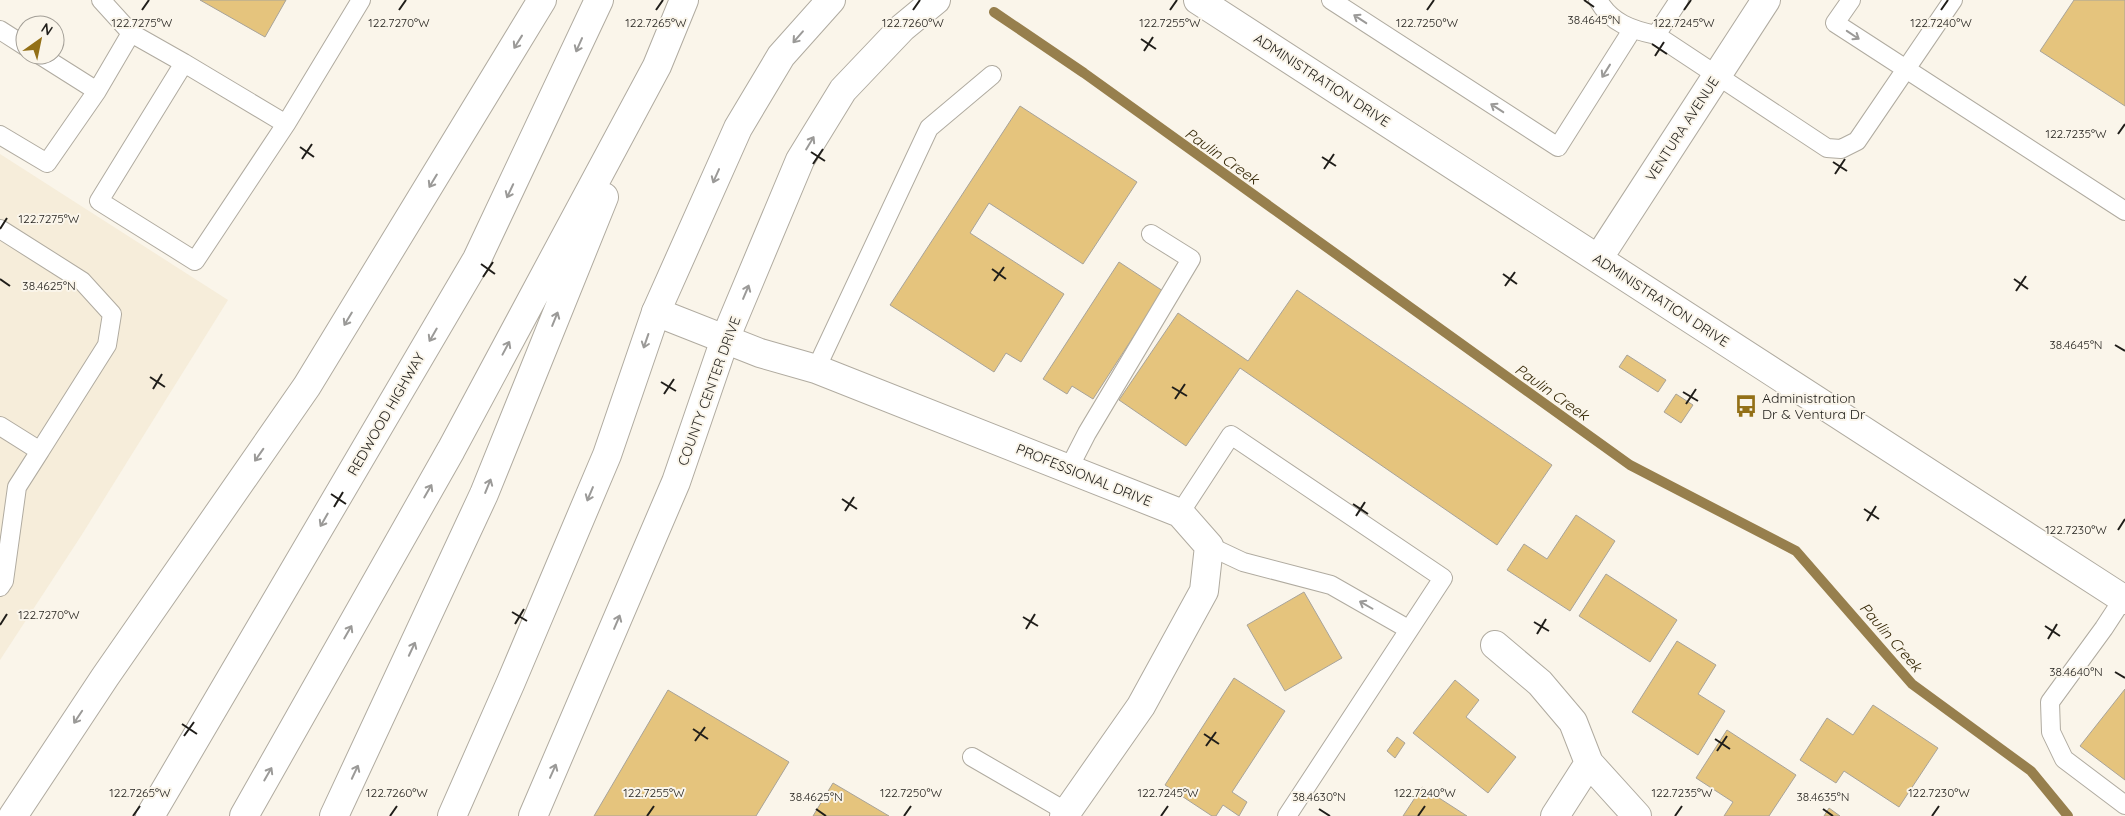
<svg xmlns="http://www.w3.org/2000/svg" width="2125" height="816" viewBox="0 0 2125 816" font-family="Quicksand,sans-serif">
  <style>
    .built { fill: #f6edda }
    .lines { fill: none; stroke-linecap: round; stroke-linejoin: round }
    .stream { stroke: #977f4d; stroke-width: 10 }
    .building { fill: #e5c47d; stroke: #a8a399 }
    .service-casing { stroke: #b0aba0; stroke-width: 20 }
    .minor-casing { stroke: #b0aba0; stroke-width: 30 }
    .tertiary-casing { stroke: #b0aba0; stroke-width: 30 }
    .motorway-casing { stroke: #b0aba0; stroke-width: 30 }
    .service { stroke: #fff; stroke-width: 18 }
    .minor { stroke: #fff; stroke-width: 28 }
    .tertiary { stroke: #fff; stroke-width: 28 }
    .motorway { stroke: #fff; stroke-width: 28 }
    .oneway { stroke: #9b9a98 }
    .ticks { fill: none; stroke: #201e1a; stroke-width: 2 }
    .labels { text-anchor: middle; dominant-baseline: central; stroke-width: 4; stroke-linejoin: round; paint-order: stroke }
    .street-label { font-size: 14px; fill: #201e1a; stroke: #faf5ea }
    .poi-label { font-size: 14px; fill: #201e1a; stroke: #faf5ea; text-anchor: start }
    .water-label { font-size: 15px; font-style: italic; fill: #362807; stroke: #faf5ea }
    .ticks-label { font-size: 12px; text-anchor: middle; fill: #201e1a; stroke: #faf5ea; stroke-width: 4; stroke-linejoin: round; paint-order: stroke }
  </style>
  <rect width="100%" height="100%" fill="#faf5ea"/>
  <!-- built -->
  <path class="built" d="M0,154L228,300L81,536L0,660Z"/>
  <g class="lines">
    <!-- stream -->
    <path class="stream" d="M994,12L1084,73L1630,465L1796,551L1912,684L2031,771L2068,816"/>
  </g>
  <!-- building -->
  <path class="building" d="M200,0H286L265,37Z
    M2074,0H2125V106L2040,51Z
    M1020,106L1137,182L1083,264L989,203L970,233L1064,294L1021,362L1006,353L994,372L890,305Z
    M1119,262L1163,291L1093,399L1072,386L1067,394L1043,379Z
    M1297,290L1552,465L1497,545L1240,368L1186,446L1119,400L1178,313L1248,361Z
    M1627,355L1666,380L1658,392L1619,367Z
    M1676,394L1693,405L1681,423L1664,412Z
    M1576,515L1615,541L1570,611L1507,570L1524,544L1547,559Z
    M1606,574L1677,620L1650,662L1579,616Z
    M1304,592L1342,658L1285,691L1247,625Z
    M1677,641L1716,665L1698,694L1725,711L1698,755L1632,712Z
    M1234,678L1285,711L1232,792L1247,802L1239,816L1223,805L1216,816H1212L1165,785Z
    M1455,680L1479,700L1466,717L1516,757L1488,793L1413,733Z
    M2125,689V780L2080,746Z
    M668,690L789,762L756,816H594Z
    M1873,705L1938,748L1899,807L1844,771L1836,783L1800,760L1827,718L1853,735Z
    M1727,730L1796,775L1769,816H1724L1733,802L1696,778Z
    M1397,737L1405,743L1395,758L1387,751Z
    M833,783L889,816H813Z
    M1422,787L1467,816H1403Z
    M1829,808L1840,816H1824Z"/>
  <g class="lines">
    <defs>
      <path id="service" d="M1331,0L1558,147L1632,30
        M1598,0C1611,23 1632,30 1656,35L1827,148L1841,149L1857,141L1953,0
        M1851,0L1835,23L2125,211
        M0,30L25,46
        M131,33L184,63
        M1656,35L1679,0
        M97,91L131,33L101,0
        M286,124L184,63L99,201L195,261L286,124L361,0
        M0,135L47,163L97,91L40,55
        M0,229L82,281L112,314L107,345L40,451L0,426
        M816,369L929,128L992,75
        M1069,468L1087,433L1191,259L1151,234
        M1180,513L1231,435L1443,578L1287,816
        M1209,546L1243,562L1331,585L1408,629
        M0,587L4,581L17,487L40,451
        M2123,599L2104,628L2050,702L2051,732L2064,759L2125,805
        M972,757L1067,812"/>
      <path id="minor" d="M656,312L760,353L816,369L1180,513L1209,546L1204,591L1141,706L1064,816
        M1495,645L1540,683L1573,722L1589,763L1637,816
        M1555,816L1589,763"/>
      <path id="tertiary" d="M1198,0L2125,600
        M1598,259L1766,0
        M452,816L511,682L607,455L656,312L738,128L781,56L831,0
        M533,816L676,482L725,339L800,160L843,90L902,28L936,0"/>
      <path id="motorway" d="M13,816L105,677L307,386L542,0
        M150,816L477,259L599,0
        M244,816L451,450L657,66L684,0
        M334,816L484,494L604,197"/>
    </defs>
    <!-- service casing -->
    <use href="#service" class="service-casing"/>
    <!-- minor casing -->
    <use href="#minor" class="minor-casing"/>
    <!-- tertiary casing -->
    <use href="#tertiary" class="tertiary-casing"/>
    <!-- motorway casing -->
    <use href="#motorway" class="motorway-casing"/>
    <!-- service -->
    <use href="#service" class="service"/>
    <!-- minor -->
    <use href="#minor" class="minor"/>
    <!-- tertiary -->
    <use href="#tertiary" class="tertiary"/>
    <!-- motorway -->
    <use href="#motorway" class="motorway"/>
  </g>
  <!-- one-way arrows -->
  <defs><path id="oneway-shaft" d="M-6 0H5M1.5-3L5.5 0L1.5 3" fill="none" stroke-width="1.6" stroke-linecap="round" stroke-linejoin="round" transform="scale(1.25)"/></defs>
  <g class="oneway">
    <use href="#oneway-shaft" transform="translate(1360 19) rotate(-147)"/>
    <use href="#oneway-shaft" transform="translate(1853 35) rotate(34)"/>
    <use href="#oneway-shaft" transform="translate(798 37) rotate(131)"/>
    <use href="#oneway-shaft" transform="translate(518 42) rotate(122)"/>
    <use href="#oneway-shaft" transform="translate(579 45) rotate(114)"/>
    <use href="#oneway-shaft" transform="translate(1606 71) rotate(122)"/>
    <use href="#oneway-shaft" transform="translate(1497 108) rotate(-147)"/>
    <use href="#oneway-shaft" transform="translate(810 143) rotate(-59)"/>
    <use href="#oneway-shaft" transform="translate(716 176) rotate(114)"/>
    <use href="#oneway-shaft" transform="translate(433 181) rotate(121)"/>
    <use href="#oneway-shaft" transform="translate(510 191) rotate(115)"/>
    <use href="#oneway-shaft" transform="translate(746 292) rotate(-67)"/>
    <use href="#oneway-shaft" transform="translate(348 319) rotate(121)"/>
    <use href="#oneway-shaft" transform="translate(555 319) rotate(-68)"/>
    <use href="#oneway-shaft" transform="translate(433 335) rotate(120)"/>
    <use href="#oneway-shaft" transform="translate(646 341) rotate(109)"/>
    <use href="#oneway-shaft" transform="translate(506 348) rotate(-62)"/>
    <use href="#oneway-shaft" transform="translate(259 455) rotate(125)"/>
    <use href="#oneway-shaft" transform="translate(488 486) rotate(-68)"/>
    <use href="#oneway-shaft" transform="translate(428 491) rotate(-60)"/>
    <use href="#oneway-shaft" transform="translate(590 494) rotate(113)"/>
    <use href="#oneway-shaft" transform="translate(324 520) rotate(120)"/>
    <use href="#oneway-shaft" transform="translate(1366 605) rotate(-150)"/>
    <use href="#oneway-shaft" transform="translate(617 622) rotate(-67)"/>
    <use href="#oneway-shaft" transform="translate(348 632) rotate(-60)"/>
    <use href="#oneway-shaft" transform="translate(412 649) rotate(-65)"/>
    <use href="#oneway-shaft" transform="translate(78 717) rotate(124)"/>
    <use href="#oneway-shaft" transform="translate(553 771) rotate(-66)"/>
    <use href="#oneway-shaft" transform="translate(355 772) rotate(-65)"/>
    <use href="#oneway-shaft" transform="translate(268 774) rotate(-60)"/>
  </g>
  <!-- ticks -->
  <path class="ticks" d="M1584,0L1594,7M142,10L149,0M399,10L406,0M656,10L663,0M913,10L920,0M1170,10L1177,0M1427,10L1434,0M1684,10L1691,0M1941,10L1948,0M1141,39L1156,49M1652,44L1667,54M1144,51L1153,37M1655,56L1664,42M2118,134L2125,124M300,147L314,157M811,152L825,161M1322,157L1336,166M302,159L312,144M1833,162L1847,171M813,164L823,149M1324,169L1334,154M1835,174L1845,159M0,229L7,218M481,264L495,274M992,269L1006,279M1503,274L1517,284M483,277L493,262M0,279L10,286M2014,279L2028,289M994,281L1004,267M1505,286L1515,272M2016,291L2026,276M2115,345L2125,351M150,377L165,387M661,382L676,391M1172,387L1187,396M153,389L162,374M1683,392L1698,401M664,394L674,379M1175,399L1185,384M1686,404L1696,389M331,494L346,504M842,499L857,509M1353,504L1368,514M334,507L343,492M1864,509L1879,519M845,511L854,497M1356,516L1365,502M1867,521L1876,506M2118,530L2125,519M512,612L527,621M1023,617L1038,626M1534,622L1549,631M515,624L524,609M0,625L7,614M2045,626L2060,636M1026,629L1035,614M1537,634L1546,619M2048,639L2057,624M2115,672L2125,678M182,724L197,734M693,729L708,739M1204,734L1219,744M184,736L194,722M1715,739L1730,749M695,741L705,727M1206,746L1216,732M1717,751L1727,736M816,809L826,816M1319,809L1330,816M1823,809L1833,816M133,816L140,806M390,816L397,806M647,816L654,806M904,816L911,806M1161,816L1168,806M1418,816L1425,806M1675,816L1682,806M1932,816L1939,806"/>
  <!-- icons -->
  <defs>
    <symbol id="bus-bare" viewBox="-9 -9 18 18"><path d="M-5-6H5V4H4V6H2V4H-2V6H-4V4H-5ZM-3.5-4V0h7V-4ZM-3.5 1.2v1.5H-2V1.2ZM2 1.2v1.5H3.5V1.2Z" fill="#937017" stroke="#faf5ea" stroke-width="2.5" paint-order="stroke"/></symbol>
  </defs>
  <g fill-rule="evenodd">
    <use href="#bus-bare" x="1730" y="390" width="32" height="32"/>
  </g>
  <g class="labels">
    <!-- street labels -->
    <g class="street-label">
      <text transform="translate(1322 80) rotate(33)">ADMINISTRATION DRIVE</text>
      <text transform="translate(1682 129) rotate(-57)">VENTURA AVENUE</text>
      <text transform="translate(1661 300) rotate(33)">ADMINISTRATION DRIVE</text>
      <text transform="translate(709 391) rotate(-70)">COUNTY CENTER DRIVE</text>
      <text transform="translate(386 414) rotate(-60)">REDWOOD HIGHWAY</text>
      <text transform="translate(1084 475) rotate(22)">PROFESSIONAL DRIVE</text>
    </g>
    <!-- poi labels -->
    <g class="poi-label">
      <text x="1762" y="398">Administration<tspan x="1762" dy="16">Dr &amp; Ventura Dr</tspan></text>
    </g>
    <!-- water labels -->
    <g class="water-label">
      <text transform="translate(1222 156) rotate(35)">Paulin Creek</text>
      <text transform="translate(1552 392) rotate(35)">Paulin Creek</text>
      <text transform="translate(1891 637) rotate(49)">Paulin Creek</text>
    </g>
  </g>
  <g class="ticks-label">
    <text x="1594" y="24">38.4645°N</text>
    <text x="656" y="27">122.7265°W</text>
    <text x="913" y="27">122.7260°W</text>
    <text x="1684" y="27">122.7245°W</text>
    <text x="1941" y="27">122.7240°W</text>
    <text x="142" y="27">122.7275°W</text>
    <text x="399" y="27">122.7270°W</text>
    <text x="1170" y="27">122.7255°W</text>
    <text x="1427" y="27">122.7250°W</text>
    <text x="2076" y="138">122.7235°W</text>
    <text x="49" y="223">122.7275°W</text>
    <text x="49" y="290">38.4625°N</text>
    <text x="2076" y="349">38.4645°N</text>
    <text x="2076" y="534">122.7230°W</text>
    <text x="49" y="619">122.7270°W</text>
    <text x="2076" y="676">38.4640°N</text>
    <text x="140" y="797">122.7265°W</text>
    <text x="397" y="797">122.7260°W</text>
    <text x="654" y="797">122.7255°W</text>
    <text x="911" y="797">122.7250°W</text>
    <text x="1168" y="797">122.7245°W</text>
    <text x="1425" y="797">122.7240°W</text>
    <text x="1682" y="797">122.7235°W</text>
    <text x="1939" y="797">122.7230°W</text>
    <text x="816" y="801">38.4625°N</text>
    <text x="1319" y="801">38.4630°N</text>
    <text x="1823" y="801">38.4635°N</text>
  </g>
  <!-- north arrow -->
  <g transform="translate(40 40) rotate(33)"><circle r="24" fill="#faf5ea" stroke="#a39f97"/>
  <path d="M0-4L9 19L0 12L-9 19Z" fill="#937017"/>
  <text y="-8" font-size="14" font-weight="bold" text-anchor="middle" fill="#201e1a">N</text>
  </g>
</svg>
